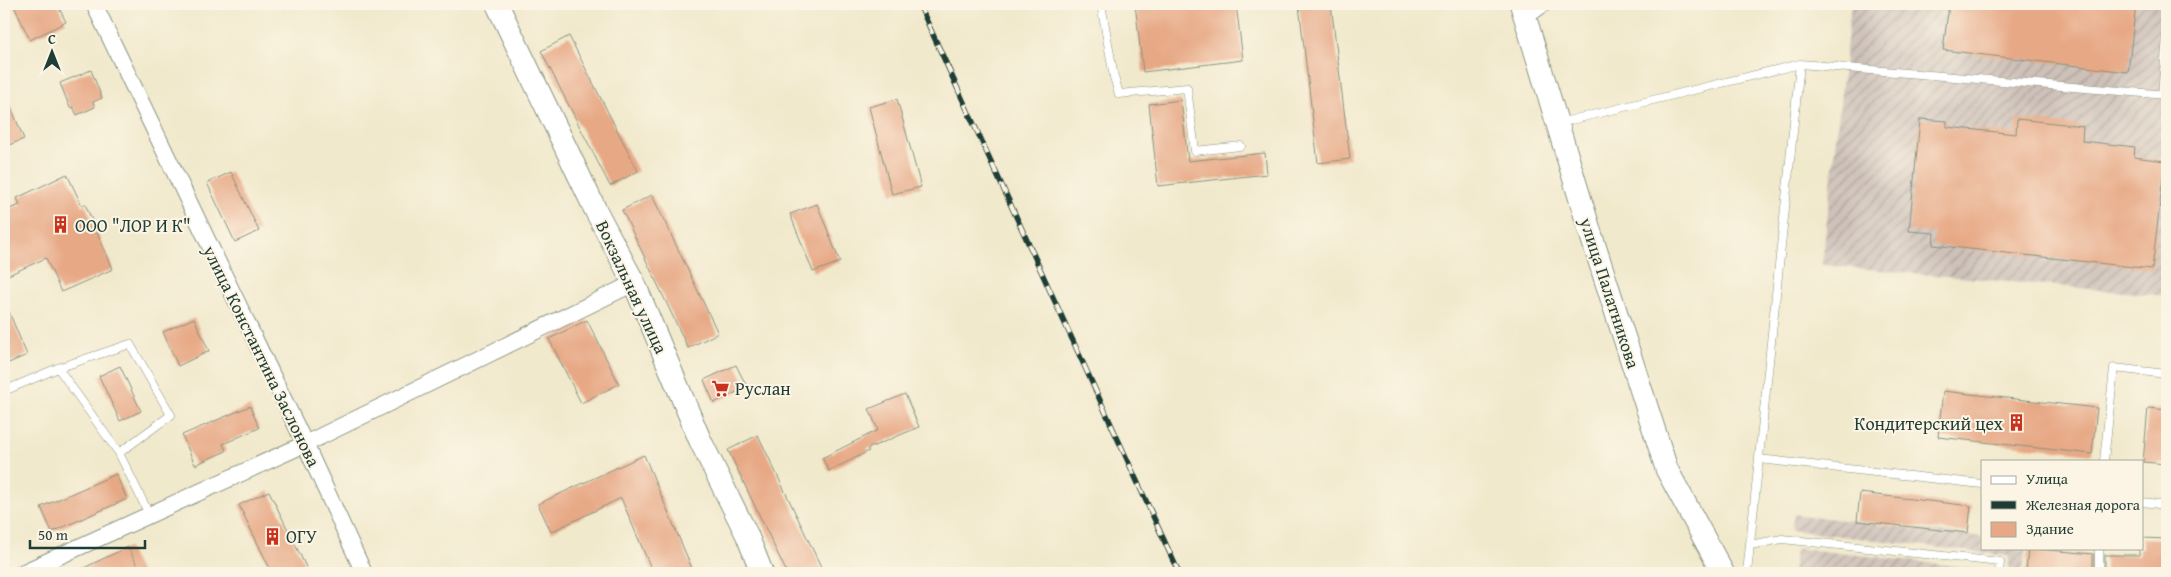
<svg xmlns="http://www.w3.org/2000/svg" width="2171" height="577" viewBox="0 0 2171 577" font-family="'Gentium Book Plus',serif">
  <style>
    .industrial { fill: url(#industrial-furrows) }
    .building { fill: #e7a885 }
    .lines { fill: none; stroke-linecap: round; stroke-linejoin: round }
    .lane-casing { stroke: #889380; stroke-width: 9 }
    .street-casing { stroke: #889380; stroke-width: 18 }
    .secondary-casing { stroke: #889380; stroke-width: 24 }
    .lane { stroke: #fff; stroke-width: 8 }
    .street { stroke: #fff; stroke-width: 16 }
    .secondary { stroke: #fff; stroke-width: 22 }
    .rail-casing { stroke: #1f3d34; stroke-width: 5.5 }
    .rail { stroke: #fcf5e5; stroke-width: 4; stroke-dasharray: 11; stroke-linecap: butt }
    .labels { text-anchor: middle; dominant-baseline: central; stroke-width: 4; stroke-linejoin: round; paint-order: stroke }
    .poi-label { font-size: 18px; fill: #1f3d34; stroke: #fcf5e5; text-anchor: start }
    .street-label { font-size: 18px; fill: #1f3d34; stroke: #fcf5e5 }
  </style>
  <defs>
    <pattern id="industrial-furrows" width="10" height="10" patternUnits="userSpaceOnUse" patternTransform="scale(1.25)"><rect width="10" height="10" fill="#cec1b9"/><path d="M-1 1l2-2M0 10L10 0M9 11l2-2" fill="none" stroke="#a79e97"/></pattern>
  </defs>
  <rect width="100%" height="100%" fill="#fcf5e5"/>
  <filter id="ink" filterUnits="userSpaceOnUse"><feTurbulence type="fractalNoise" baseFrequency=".02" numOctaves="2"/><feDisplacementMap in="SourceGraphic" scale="10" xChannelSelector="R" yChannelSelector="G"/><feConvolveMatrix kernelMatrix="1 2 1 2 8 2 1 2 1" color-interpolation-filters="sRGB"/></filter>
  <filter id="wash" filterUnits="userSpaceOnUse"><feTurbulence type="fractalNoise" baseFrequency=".0096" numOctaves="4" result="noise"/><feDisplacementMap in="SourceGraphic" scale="20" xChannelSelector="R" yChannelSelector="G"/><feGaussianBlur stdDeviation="1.12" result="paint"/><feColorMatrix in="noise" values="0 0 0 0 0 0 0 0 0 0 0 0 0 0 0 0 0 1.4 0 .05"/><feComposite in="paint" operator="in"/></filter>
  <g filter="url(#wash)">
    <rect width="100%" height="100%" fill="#f1e9cc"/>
    <!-- industrial -->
    <path class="industrial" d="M1851,4H2167V296L1822,265Z
      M1794,514L1982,537V548H2026L2023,573H2008L2009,556L1791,530Z
      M1796,548L1992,570V573H1793Z"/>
    <g id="blocks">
      <!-- building -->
      <path class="building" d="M13,4H57L66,22L30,40Z
        M1135,4H1236L1243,60L1143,72Z
        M1320,4H1331L1350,159L1318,163L1299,6Z
        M1949,4H2136L2128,72L1943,50Z
        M569,36L638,171L610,186L541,51Z
        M91,70L102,98L93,102L95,107L77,115L73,107L70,108L60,83Z
        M4,90L24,139L4,147Z
        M897,99L921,187L892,194L869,107Z
        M1181,100L1188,161L1265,153L1267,174L1158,186L1149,104Z
        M1920,119L1947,121V127L2016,134L2017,119L2083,126L2082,141L2135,147L2134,157L2165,161L2152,269L1933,245L1934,233L1909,231Z
        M231,172L259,231L235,242L207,183Z
        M67,174L82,206L85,204L113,269L61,292L46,258L4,277V211L20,205L17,198Z
        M652,195L718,333L688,348L622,210Z
        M817,204L840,262L813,272L790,214Z
        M4,300L27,355L4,365Z
        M194,318L209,351L178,366L163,332Z
        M587,320L619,384L581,403L549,339Z
        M736,365L747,387L714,403L704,380Z
        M120,366L141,411L120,421L99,376Z
        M1943,391L2097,408L2092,454L1938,437Z
        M905,394L919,427L867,449L869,451L829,471L822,458L878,430L869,409Z
        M250,406L259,428L223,444L226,451L195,465L182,435Z
        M2148,408L2167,410V464L2143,462Z
        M758,435L824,573H787L728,450Z
        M644,455L694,573H653L621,498L551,532L538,504Z
        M116,474L127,499L52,532L41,507Z
        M269,491L309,573H272L239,505Z
        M1860,493L1971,506L1968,533L1857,521Z
        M2142,538L2167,539V571L2134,569V573H2105V555H2139V548H2142Z
        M128,547L141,573H73Z
        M2028,548L2093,554V573H2026Z"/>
    </g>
  </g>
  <g filter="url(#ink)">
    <use href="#blocks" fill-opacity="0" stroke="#889380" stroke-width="1"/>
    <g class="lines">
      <defs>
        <path id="lane" d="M1101,4L1114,77L1119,94L1187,88L1195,151L1241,146
          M2162,95L2167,37
          M1559,123L1800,64L2167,95
          M58,368L119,453L149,514
          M4,391L58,368L130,344L171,415L119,453
          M1759,459L1982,484
          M2104,461L2114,368L2167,374
          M2142,502L2167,505
          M1750,545L1782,539L2000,562L1999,573
          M2099,548V573
          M1747,573L1800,64"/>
        <path id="street" d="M94,4L305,444L364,573
          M1525,17L1543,4
          M22,573L305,444L634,283"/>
        <path id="secondary" d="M497,4L596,211L634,283L700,440L747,535L762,573
          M1521,4L1592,238L1667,470L1723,573"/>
      </defs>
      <!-- lane casing -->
      <use href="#lane" class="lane-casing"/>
      <!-- street casing -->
      <use href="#street" class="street-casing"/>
      <!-- secondary casing -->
      <use href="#secondary" class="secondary-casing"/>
      <!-- lane -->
      <use href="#lane" class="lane"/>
      <!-- street -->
      <use href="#street" class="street"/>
      <!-- secondary -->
      <use href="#secondary" class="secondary"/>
      <defs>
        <path id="rail" d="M919,4L1179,573"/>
      </defs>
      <!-- rail casing -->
      <use href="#rail" class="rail-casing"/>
      <!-- rail -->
      <use href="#rail" class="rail"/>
    </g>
  </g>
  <!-- icons -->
  <defs>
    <symbol id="building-bare" viewBox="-9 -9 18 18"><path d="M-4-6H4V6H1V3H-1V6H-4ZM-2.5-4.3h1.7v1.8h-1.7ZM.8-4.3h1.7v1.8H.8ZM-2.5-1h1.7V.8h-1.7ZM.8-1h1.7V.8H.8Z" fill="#c8321e" stroke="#fcf5e5" stroke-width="2.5" paint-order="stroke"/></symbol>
    <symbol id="supermarket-bare" viewBox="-9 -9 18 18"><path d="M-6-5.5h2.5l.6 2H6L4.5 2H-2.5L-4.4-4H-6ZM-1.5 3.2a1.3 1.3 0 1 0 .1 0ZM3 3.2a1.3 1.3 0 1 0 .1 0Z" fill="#c8321e" stroke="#fcf5e5" stroke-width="2.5" paint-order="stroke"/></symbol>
  </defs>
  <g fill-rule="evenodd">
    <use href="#building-bare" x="48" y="212" width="25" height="25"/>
    <use href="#supermarket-bare" x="708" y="376" width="25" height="25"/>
    <use href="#building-bare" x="2004" y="410" width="25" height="25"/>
    <use href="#building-bare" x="260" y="524" width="25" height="25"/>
  </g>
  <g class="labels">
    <!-- poi labels -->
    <g class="poi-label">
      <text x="75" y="225">ООО "ЛОР И К"</text>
      <text x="735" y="388">Руслан</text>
      <text x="2003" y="423" text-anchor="end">Кондитерский цех</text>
      <text x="286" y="536">ОГУ</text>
    </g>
    <!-- street labels -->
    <g class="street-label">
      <text transform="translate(632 287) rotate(65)">Вокзальная улица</text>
      <text transform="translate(1610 293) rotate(72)">улица Палатникова</text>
      <text transform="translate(262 356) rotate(64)">улица Константина Заслонова</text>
    </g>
  </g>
  <!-- margin -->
  <rect width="2171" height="577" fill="none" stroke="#fcf5e5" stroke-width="20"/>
  <!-- legend -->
  <rect x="1981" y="460" width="162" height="90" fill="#fcf5e5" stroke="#a4ab9e"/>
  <rect x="1991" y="476" width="25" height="8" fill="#ffffff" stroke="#a4ab9e"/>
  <text x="2026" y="484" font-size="15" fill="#1f3d34">Улица</text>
  <rect x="1991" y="501" width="25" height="8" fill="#1f3d34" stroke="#a4ab9e"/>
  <text x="2026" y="510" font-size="15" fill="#1f3d34">Железная дорога</text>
  <rect x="1991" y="522" width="25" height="15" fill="#e7a885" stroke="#a4ab9e"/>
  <text x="2026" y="534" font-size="15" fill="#1f3d34">Здание</text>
  <!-- north arrow -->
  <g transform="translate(52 52)" stroke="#fcf5e5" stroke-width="4" paint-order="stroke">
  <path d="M0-4L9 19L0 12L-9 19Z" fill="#1f3d34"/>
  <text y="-8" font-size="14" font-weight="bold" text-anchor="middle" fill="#1f3d34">С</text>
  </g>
  <!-- scale -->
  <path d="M30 540v8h115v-8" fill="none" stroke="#1f3d34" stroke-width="2.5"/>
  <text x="38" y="540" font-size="15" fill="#1f3d34" stroke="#fcf5e5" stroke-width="4" paint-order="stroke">50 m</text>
</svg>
